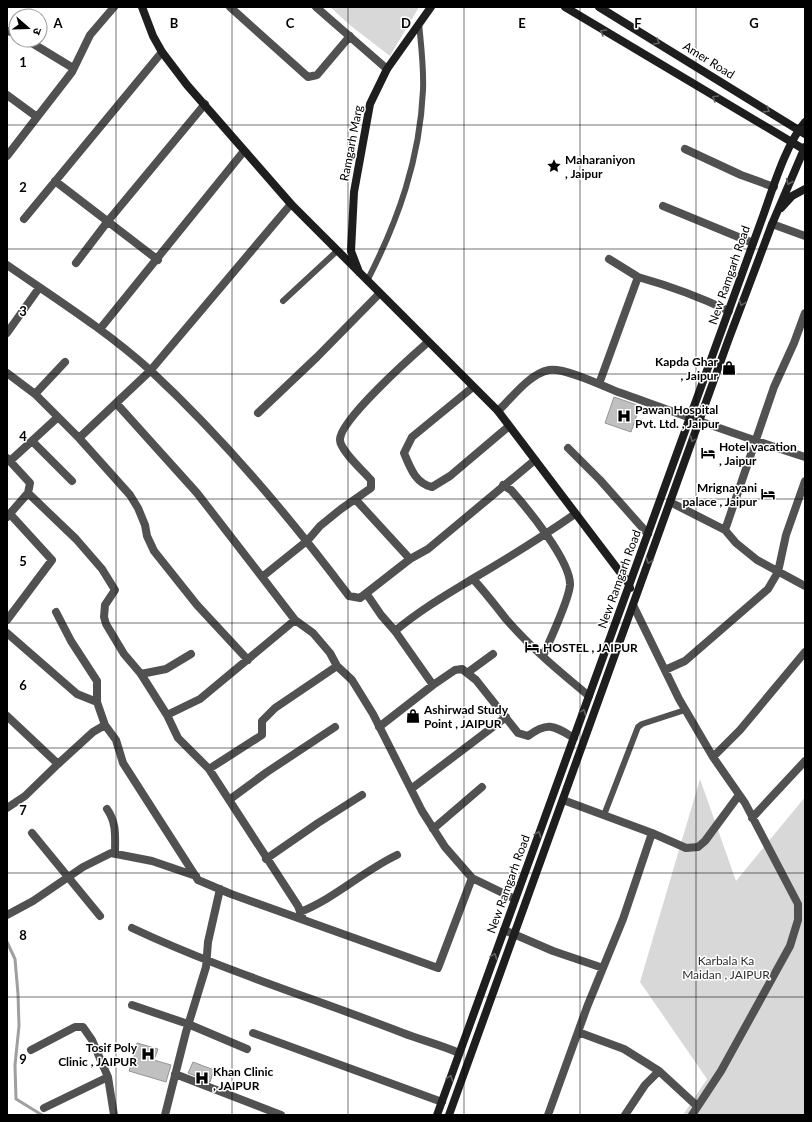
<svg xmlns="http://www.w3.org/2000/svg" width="812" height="1122" viewBox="0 0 812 1122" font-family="Lato,'Noto Sans Devanagari',sans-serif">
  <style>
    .green { fill: #d8d8d8 }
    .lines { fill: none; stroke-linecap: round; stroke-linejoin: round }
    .stream { stroke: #9f9f9f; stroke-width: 3 }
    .building { fill: #c0c0c0; stroke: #959595 }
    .lane { stroke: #515151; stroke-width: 6 }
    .street { stroke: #515151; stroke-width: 8 }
    .secondary { stroke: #1e1e1e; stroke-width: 8 }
    .oneway { stroke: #626262 }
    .grid { fill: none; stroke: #000; stroke-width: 1; stroke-opacity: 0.55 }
    .labels { text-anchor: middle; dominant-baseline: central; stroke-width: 3; stroke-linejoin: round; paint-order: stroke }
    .street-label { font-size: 12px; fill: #000; stroke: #fff }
    .poi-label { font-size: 12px; font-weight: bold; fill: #000; stroke: #fff; text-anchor: start }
    .park-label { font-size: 12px; fill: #2f2f2f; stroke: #fff }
    .grid-label { font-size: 13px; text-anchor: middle; font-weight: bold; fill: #000; stroke: #fff; stroke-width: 3; stroke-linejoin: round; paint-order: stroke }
  </style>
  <rect width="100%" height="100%" fill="#fff"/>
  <!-- green -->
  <path class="green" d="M330,7H419L390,56L351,26Z
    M700,779L736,881L805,797V1115H683L707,1079L640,982Z"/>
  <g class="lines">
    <!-- stream -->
    <path class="stream" d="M7,942L15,959L18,994L19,1026L15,1065L16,1099L42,1115"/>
  </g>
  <!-- building -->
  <path class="building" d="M614,397L640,406L631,432L605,423Z
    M137,1043L158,1049L154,1060L171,1065L166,1082L129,1071Z
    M193,1062L214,1070L210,1082L188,1073Z"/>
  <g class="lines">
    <!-- lane -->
    <path class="lane" d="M367,281C398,221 420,159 423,90C424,68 421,45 419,23
      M283,301L337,251
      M604,815L638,727L642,724L685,710"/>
    <!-- street -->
    <path class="street" d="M230,7L308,77L317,75L350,36
      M316,7L387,69
      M7,31L16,33
      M27,40L73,68
      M7,95L37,117
      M685,149L741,175L774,187
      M7,156L72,72L90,35L114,7
      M55,181L158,260
      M663,206L753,243
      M24,219L162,52
      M772,224L805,236
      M76,263L108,221L205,104
      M7,265C56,299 107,331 151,371C224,439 289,516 349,596L360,598L410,559L356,500
      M638,277C670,286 700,297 729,311
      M100,329L244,151
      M7,333L39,288
      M427,343C411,357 339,421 340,440C340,450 364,472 371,480V488L341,509L320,526L308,540L262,577L295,620L313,633L330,653L337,666L352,680L373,714L422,811L445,847L472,878
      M7,373L35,394L79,438L150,371L291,204
      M599,384L638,277L609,259
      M473,387L412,437L404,453C410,467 415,483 432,487L450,476L509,426
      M35,394L65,362
      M116,403L197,493L262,577
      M498,411C512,398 529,374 549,370C564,367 603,386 618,392C680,414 742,437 805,457
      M258,413L317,357L379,294
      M79,438L130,495L138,508L145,525L147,536L154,551L197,605L248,660
      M32,441L72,481
      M568,448L600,480L648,534
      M7,458L30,483L28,493L76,539L102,569L115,590L105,605L104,617L106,624L124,654L141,674L167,715L178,738L209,769L298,906L303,919
      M10,461L58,417
      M503,485L511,490C527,508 571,561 570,585C569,600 550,640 543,656
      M670,502L725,530L736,543L757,560L805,586
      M7,517L28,493
      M725,530L774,387L794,343L805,313
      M410,559L428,549L535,460
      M473,579C485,592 495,605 506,619C531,648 560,672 589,696
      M366,593L381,615L395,631
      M633,605L679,699L713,757L745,803L798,904V920L790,946L721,1071L692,1115
      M56,612L71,641L97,681V702L105,725
      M7,620L52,560L10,514
      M7,633L77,694L97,702
      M665,670L685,661L768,589L778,572L786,535L805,481
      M467,673L493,654
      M141,674L166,669L191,654
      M167,715L200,699L295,620
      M7,716L58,764L93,732L105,725L116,740L123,763L198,880L231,894L438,968L472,878L515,899
      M379,727L433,685
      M574,738C554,726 548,721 528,736L518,733L476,680L462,669L455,670L433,685L395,631C420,610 446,595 474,578C508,558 542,537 575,514
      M713,757L740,730L805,652
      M209,769L262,735V721L275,708L337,666
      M411,789L506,717
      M229,800L267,772L335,727
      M7,808L25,796L58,764
      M107,809C117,823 115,837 115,854
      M752,818L805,761
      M433,829L482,787
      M32,833L100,916
      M652,833L686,848L698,847L705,841L739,795
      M266,859L318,823L362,795
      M300,912C334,899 363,871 397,855
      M7,915L33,901L83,867L111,853L152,861L196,876
      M132,928C219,969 313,998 403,1033C421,1040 441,1045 459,1053
      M504,930L553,951L603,968
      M132,1005L188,1024L247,1049
      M578,1032L624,1049L659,1071L697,1106
      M253,1033L442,1102
      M31,1050L75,1027H83L92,1040L108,1077L114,1115
      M175,1074L281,1115
      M44,1108L108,1077
      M165,1115L186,1032L206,967L208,942L220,889
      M548,1115L587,1007L623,919L652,833L563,800
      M625,1115L645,1085L659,1071"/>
    <!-- secondary -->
    <path class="secondary" d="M142,7L153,36L162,52L187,85L291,204L498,411L629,584L630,588
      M565,7L805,150
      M599,7L805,134
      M781,208L792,196L805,189
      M359,272L351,251L354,192L370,104L387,69L431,7
      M437,1115L763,216C773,188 786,144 805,122
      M449,1115L728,341L772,224L805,147"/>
  </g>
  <!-- one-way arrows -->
  <defs><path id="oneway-chevron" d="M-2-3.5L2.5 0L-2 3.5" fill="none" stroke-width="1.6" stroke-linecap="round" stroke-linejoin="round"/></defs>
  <g class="oneway">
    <use href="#oneway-chevron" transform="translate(603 32) rotate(-149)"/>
    <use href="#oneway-chevron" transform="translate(657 42) rotate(31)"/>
    <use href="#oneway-chevron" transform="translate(715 98) rotate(-149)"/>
    <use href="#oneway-chevron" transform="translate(767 110) rotate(32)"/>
    <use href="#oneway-chevron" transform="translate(789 182) rotate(113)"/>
    <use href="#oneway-chevron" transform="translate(742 303) rotate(111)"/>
    <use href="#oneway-chevron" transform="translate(693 439) rotate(110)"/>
    <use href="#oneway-chevron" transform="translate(649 561) rotate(110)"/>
    <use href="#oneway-chevron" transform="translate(583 712) rotate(-70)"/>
    <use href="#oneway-chevron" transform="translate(538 834) rotate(-70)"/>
    <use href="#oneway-chevron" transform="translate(494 956) rotate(-70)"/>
    <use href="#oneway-chevron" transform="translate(450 1078) rotate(-70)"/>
  </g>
  <!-- grid -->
  <path class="grid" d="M116,7V1115M232,7V1115M348,7V1115M464,7V1115M580,7V1115M696,7V1115M7,125H805M7,249H805M7,374H805M7,499H805M7,623H805M7,748H805M7,873H805M7,997H805"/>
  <!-- icons -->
  <defs>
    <symbol id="sight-bare" viewBox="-9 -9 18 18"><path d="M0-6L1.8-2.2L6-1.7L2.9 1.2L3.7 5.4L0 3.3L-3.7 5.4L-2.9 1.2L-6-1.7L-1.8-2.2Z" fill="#000" stroke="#fff" stroke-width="2.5" paint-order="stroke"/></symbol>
    <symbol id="shop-bare" viewBox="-9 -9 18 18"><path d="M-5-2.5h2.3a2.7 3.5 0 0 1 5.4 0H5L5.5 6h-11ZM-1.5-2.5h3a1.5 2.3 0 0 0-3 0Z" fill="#000" stroke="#fff" stroke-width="2.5" paint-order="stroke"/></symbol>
    <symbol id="hospital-bare" viewBox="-9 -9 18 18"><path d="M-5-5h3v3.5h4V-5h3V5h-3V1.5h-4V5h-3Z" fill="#000" stroke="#fff" stroke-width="2.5" paint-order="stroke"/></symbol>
    <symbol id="hotel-bare" viewBox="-9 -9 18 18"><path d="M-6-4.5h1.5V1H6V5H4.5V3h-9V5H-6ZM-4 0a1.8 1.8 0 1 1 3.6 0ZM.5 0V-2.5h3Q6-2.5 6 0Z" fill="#000" stroke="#fff" stroke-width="2.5" paint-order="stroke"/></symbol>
  </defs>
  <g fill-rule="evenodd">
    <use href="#sight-bare" x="544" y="156" width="20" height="20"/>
    <use href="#shop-bare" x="719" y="358" width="20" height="20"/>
    <use href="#hospital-bare" x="614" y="406" width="20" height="20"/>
    <use href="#hotel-bare" x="698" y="443" width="20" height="20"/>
    <use href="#hotel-bare" x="758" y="484" width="20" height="20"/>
    <use href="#hotel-bare" x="522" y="637" width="20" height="20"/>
    <use href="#shop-bare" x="403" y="706" width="20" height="20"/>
    <use href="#hospital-bare" x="138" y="1044" width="20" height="20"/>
    <use href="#hospital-bare" x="192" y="1068" width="20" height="20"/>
  </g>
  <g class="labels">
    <!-- street labels -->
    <g class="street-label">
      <text transform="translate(709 60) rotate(32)">Amer Road</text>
      <text transform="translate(351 143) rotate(-79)">Ramgarh Marg</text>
      <text transform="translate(729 275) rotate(-71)">New Ramgarh Road</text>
      <text transform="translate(619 579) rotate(-70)">New Ramgarh Road</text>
      <text transform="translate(508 884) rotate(-70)">New Ramgarh Road</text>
    </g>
    <!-- poi labels -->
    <g class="poi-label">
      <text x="565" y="159">Maharaniyon<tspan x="565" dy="14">, Jaipur</tspan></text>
      <text x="718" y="361" text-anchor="end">Kapda Ghar<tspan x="718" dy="14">, Jaipur</tspan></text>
      <text x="635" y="409">Pawan Hospital<tspan x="635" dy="14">Pvt. Ltd. , Jaipur</tspan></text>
      <text x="719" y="446">Hotel vacation<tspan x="719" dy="14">, Jaipur</tspan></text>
      <text x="757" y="487" text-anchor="end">Mrignayani<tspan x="757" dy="14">palace , Jaipur</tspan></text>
      <text x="543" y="647">HOSTEL , JAIPUR</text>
      <text x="424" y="709">Ashirwad Study<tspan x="424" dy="14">Point , JAIPUR</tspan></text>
      <text x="137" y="1047" text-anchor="end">Tosif Poly<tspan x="137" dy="14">Clinic , JAIPUR</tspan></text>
      <text x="213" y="1071">Khan Clinic<tspan x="213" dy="14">, JAIPUR</tspan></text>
    </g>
    <!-- park labels -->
    <g class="park-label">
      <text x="726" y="960">Karbala Ka<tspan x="726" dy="14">Maidan , JAIPUR</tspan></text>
    </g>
  </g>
  <g class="grid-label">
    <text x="58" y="28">A</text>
    <text x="174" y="28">B</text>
    <text x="290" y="28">C</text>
    <text x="406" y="28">D</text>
    <text x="522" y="28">E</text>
    <text x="638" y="28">F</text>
    <text x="754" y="28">G</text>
    <text x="23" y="67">1</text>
    <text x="23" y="192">2</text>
    <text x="23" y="316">3</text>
    <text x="23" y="441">4</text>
    <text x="23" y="566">5</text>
    <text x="23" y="690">6</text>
    <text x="23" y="815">7</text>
    <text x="23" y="940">8</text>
    <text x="23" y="1064">9</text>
  </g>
  <!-- border -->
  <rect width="812" height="1122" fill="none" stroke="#000000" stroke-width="16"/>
  <!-- north arrow -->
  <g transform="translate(28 28) rotate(110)"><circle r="19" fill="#ffffff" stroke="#999999"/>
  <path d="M0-3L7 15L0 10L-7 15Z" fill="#000000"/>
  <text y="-6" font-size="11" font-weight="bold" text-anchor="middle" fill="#000000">उ</text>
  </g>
</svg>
